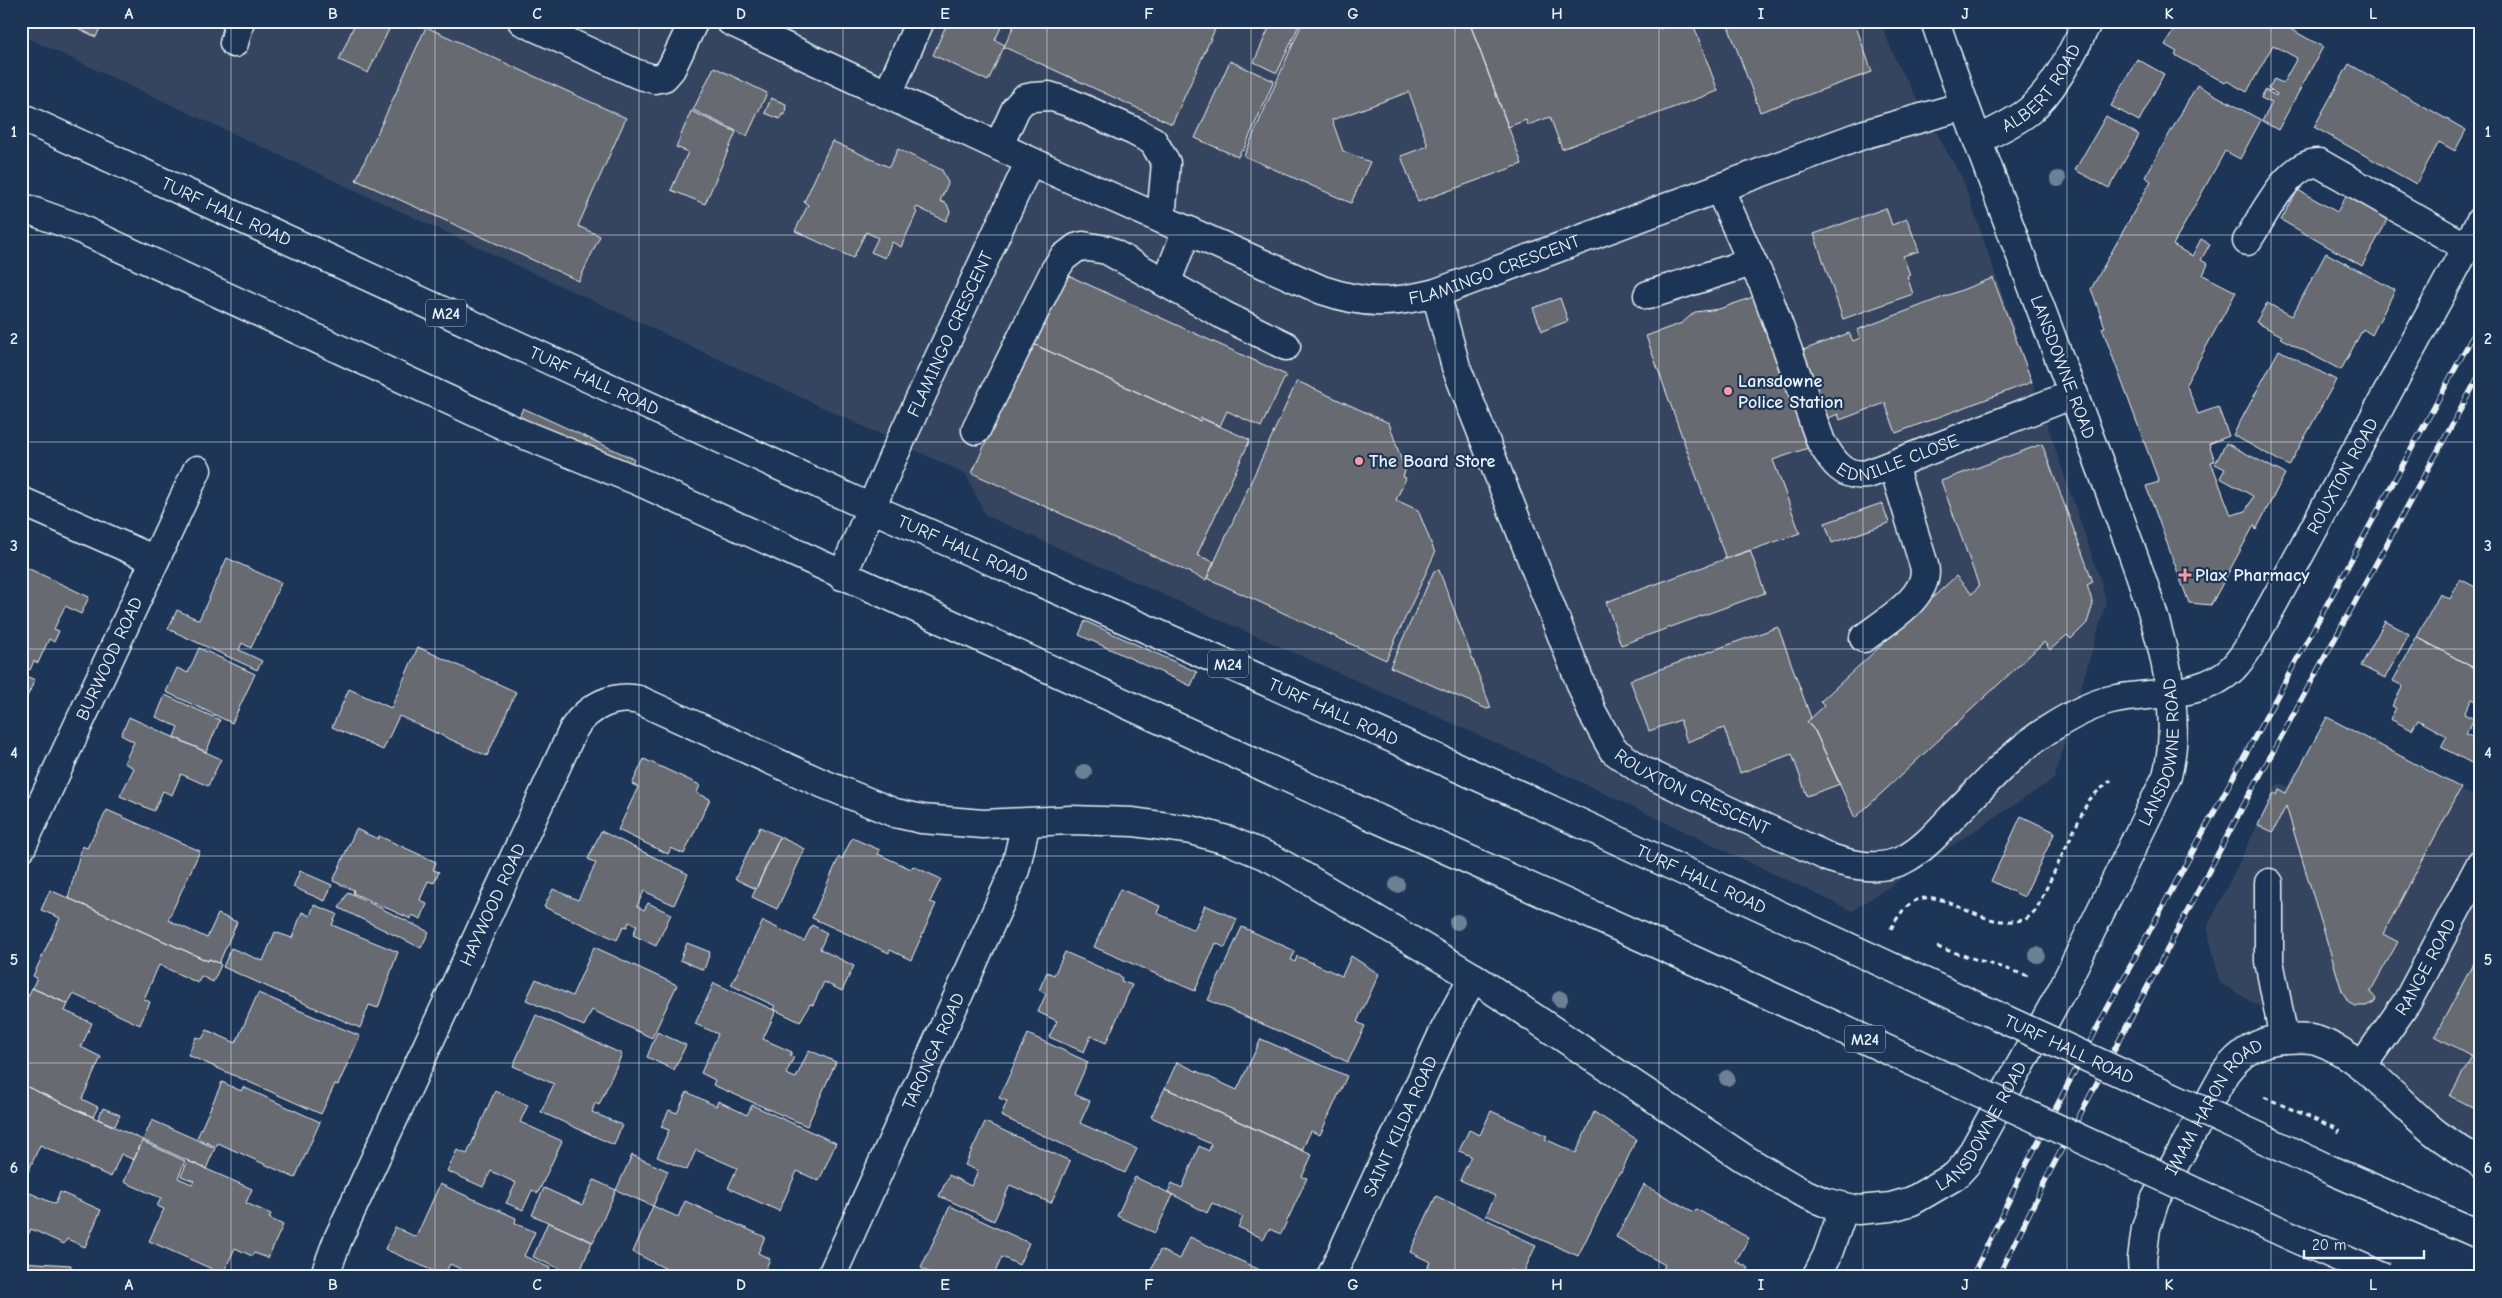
<svg xmlns="http://www.w3.org/2000/svg" width="2502" height="1298" font-family="'Comic Neue',sans-serif">
  <style>
    .built { fill: #34455f }
    .building { fill: #686a71; stroke: #e8f1f8 }
    .lines { fill: none; stroke-linecap: round; stroke-linejoin: round }
    .minor-casing { stroke: #e8f1f8; stroke-width: 31 }
    .major-casing { stroke: #e8f1f8; stroke-width: 31 }
    .path { stroke: #e8f1f8; stroke-width: 3; stroke-dasharray: 5 4; stroke-linecap: butt }
    .minor { stroke: #1d3557; stroke-width: 28 }
    .major { stroke: #1d3557; stroke-width: 28 }
    .rail-casing { stroke: #e8f1f8; stroke-width: 5.5 }
    .rail { stroke: #1d3557; stroke-width: 4; stroke-dasharray: 11; stroke-linecap: butt }
    .major-bridge-casing { stroke: #e8f1f8; stroke-width: 31; stroke-linecap: butt }
    .major-bridge { stroke: #1d3557; stroke-width: 28 }
    .tree { fill: #6c8193 }
    .grid { fill: none; stroke: #e8f1f8; stroke-width: 1; stroke-opacity: 0.55 }
    .poi-dot { fill: #ff9aa2; stroke: #1d3557; stroke-width: 2 }
    .labels { text-anchor: middle; stroke-width: 4.5; stroke-linejoin: round; paint-order: stroke }
    .shield { fill: #1d3557; stroke: #abb9c8; stroke-width: 1 }
    .shield-label { font-size: 16px; font-weight: bold; fill: #e8f1f8 }
    .street-label { font-size: 18px; fill: #e8f1f8; stroke: #1d3557 }
    .poi-label { font-size: 18px; font-weight: bold; fill: #e8f1f8; stroke: #1d3557; text-anchor: start }
    .neatline { fill: none; stroke: #e8f1f8; stroke-width: 2 }
    .grid-label { font-size: 16px; text-anchor: middle; font-weight: bold; fill: #e8f1f8 }
  </style>
  <rect width="100%" height="100%" fill="#1d3557"/>
  <filter id="ink" filterUnits="userSpaceOnUse"><feTurbulence type="fractalNoise" baseFrequency=".02" numOctaves="2"/><feDisplacementMap in="SourceGraphic" scale="10" xChannelSelector="R" yChannelSelector="G"/><feConvolveMatrix kernelMatrix="1 2 1 2 8 2 1 2 1" color-interpolation-filters="sRGB"/></filter>
  <g filter="url(#ink)">
    <path class="built" d="M21 21H1880L1896 61 1963 180 2102 585 2106 603 2054 779 1852 911 1530 758 985 515 966 474 21 35Z
      M2327 722 2481 800V1163L2315 1040 2220 983 2207 928 2278 783 2288 786Z"/>
    <path class="building" d="M63 21H103L96 37Z
      M356 21H393L368 73 339 60Z
      M948 21H1004L995 40 1005 45 988 81 933 55Z
      M1016 21H1210L1217 25 1172 124 1004 47Z
      M1272 21H1301L1277 73 1254 62Z
      M1303 21H1469L1522 164 1418 202 1401 156 1428 146 1409 92 1332 120 1343 151 1370 162 1351 203 1244 156Z
      M1469 21H1668L1658 25 1660 29 1682 21H1692L1718 91 1562 149 1550 117 1528 125 1526 120 1508 127Z
      M1731 21H1854L1872 72 1760 112 1727 23Z
      M2179 21H2276L2323 47 2278 130 2262 121 2272 103 2261 98 2265 90 2276 96 2277 94 2268 89 2274 79 2283 83 2297 58 2273 45 2247 92 2227 81 2225 83 2175 55 2177 52 2165 45Z
      M426 27 626 118 578 226 600 236 579 281 356 180Z
      M2137 59 2164 74 2139 121 2111 106Z
      M1230 61 1274 81 1243 151 1241 150 1238 157 1195 138Z
      M2349 64 2466 130 2455 151 2439 142 2416 184 2314 127Z
      M714 67 767 93 747 136 693 110Z
      M2197 85 2261 120 2240 159 2225 151 2173 245 2192 256 2201 239 2210 244 2201 260 2208 264 2203 275 2236 292 2186 384 2198 414 2218 407 2229 436 2209 444 2215 461 2211 462 2231 515 2246 511 2253 496 2220 478 2225 469 2215 464 2226 443 2285 474 2256 530 2254 525 2211 605 2189 603 2146 486 2159 482 2102 328 2105 327 2091 289 2151 181 2145 177Z
      M771 98 786 104 785 115 782 114 780 119 765 113Z
      M691 111 736 132 705 204 671 190 688 152 676 147Z
      M2106 116 2139 135 2109 188 2075 170Z
      M832 141 889 167 898 149 942 170 948 183 940 201 947 204 950 212 946 221 917 207 915 210 917 212 901 247 892 242 885 258 871 252 878 238 866 232 853 258 795 231 808 205 804 202Z
      M2298 190 2337 212 2349 190 2391 214 2362 266 2281 220Z
      M1886 208 1892 225 1907 219 1919 251 1903 256 1910 275 1907 276 1913 294 1843 319 1814 234Z
      M2326 253 2395 290 2372 335 2363 329 2341 370 2280 338 2282 336 2256 322 2267 303 2292 316Z
      M1063 273 1286 375 1261 427 1227 411 1220 426 1201 418 1200 421 1031 343Z
      M1993 278 2032 382 1896 433 1885 403 1840 420 1838 414 1824 420 1798 352 1849 333 1853 341 1860 338 1857 330Z
      M1756 296 1811 447 1773 460 1800 533 1726 559 1646 336 1682 323 1695 312 1719 309Z
      M1560 298 1568 321 1542 331 1533 308Z
      M1031 343 1200 421 1201 418 1250 440 1197 555 1214 562 1206 580 972 473Z
      M2279 350 2336 380 2289 466 2233 435Z
      M1297 381 1389 423 1405 471 1403 477 1406 478 1396 500 1418 510 1435 553 1386 660 1207 578Z
      M523 408 634 459 628 473 517 422Z
      M2481 434V451L2474 448Z
      M2042 444 2093 582 2087 585 2093 604 2087 623 2071 639 2067 635 2050 650 2044 642 1855 818 1815 731 1807 722 1824 706 1820 702 1956 576 1972 594 1979 586 1941 481Z
      M1882 503 1889 523 1832 543 1825 523Z
      M1750 550 1765 593 1621 645 1606 602Z
      M227 558 281 583 251 648 242 643 239 650 262 661 257 670 168 629 177 610 199 620Z
      M21 565 89 597 81 614 65 606 54 629 59 631 54 642 49 639 38 663 34 661 30 670 21 665Z
      M1439 570 1491 708 1487 709 1390 667 1434 571Z
      M2460 579 2481 590V672L2417 637 2440 594 2450 599Z
      M1085 621 1197 672 1191 686 1079 635Z
      M2385 621 2409 634 2385 678 2361 666Z
      M1778 627 1811 718 1807 722 1815 731 1840 784 1807 796 1792 754 1740 773 1724 728 1687 742 1680 720 1649 731 1630 680Z
      M2417 637 2481 672V704L2472 699 2464 714 2474 719 2466 734 2481 742V755L2475 765 2441 747 2447 736 2418 720 2412 730 2390 719 2396 708 2392 706 2403 686 2393 681Z
      M418 647 516 692 487 756 399 716 383 750 332 727 349 689 391 708Z
      M199 648 255 674 232 723 166 692 177 668 188 673Z
      M21 674 35 680 25 701 21 700Z
      M165 695 220 720 206 752 174 737 178 727 156 717Z
      M129 717 221 759 208 786 181 774 172 795 163 791 154 811 120 796 134 768 124 763 134 742 121 735Z
      M2327 717 2461 788 2383 934 2398 942 2370 992 2376 999 2374 1002 2366 1006H2354L2348 1001 2342 991 2286 806 2273 832 2258 825 2274 793 2277 795 2279 790 2286 793Z
      M644 759 700 785 697 793 710 799 684 854 671 848 668 854 618 830 638 787 632 784Z
      M107 810 200 851 168 920 207 938 218 914 237 922 219 963 209 959 208 961 68 898 82 846 87 848Z
      M2021 816 2055 832 2024 897 1991 881Z
      M760 827 780 837 756 889 735 879Z
      M356 829 378 839 379 836 436 862 433 870 439 872 434 883 428 881 420 900 427 904 421 919 412 915 411 919 353 893 354 890 333 881Z
      M601 831 688 874 674 905 644 891 637 906 644 910 648 903 671 914 656 946 633 935 637 925 629 922 627 927 624 926 617 940 544 907 553 889 578 900 596 863 588 859Z
      M780 837 805 849 777 909 752 897Z
      M852 838 880 850 878 854 911 869 913 866 941 879 930 902 936 904 911 960 890 950 889 953 812 918 839 857 842 859Z
      M300 871 332 885 325 901 293 887Z
      M1120 889 1160 906 1157 913 1194 930 1205 905 1237 919 1225 948 1216 943 1195 991 1094 947Z
      M50 890 208 961 209 959 219 963 221 965 213 982 201 976 198 983 159 965 144 999 150 1002 140 1025 73 994 68 1004 32 988 37 978 33 976 60 918 41 910Z
      M348 892 429 932 421 948 339 908Z
      M314 905 337 914 332 925 398 952 378 1008 369 1005 360 1028 223 967 231 948 263 961 275 932 292 938 302 912 310 916Z
      M763 921 804 941 812 925 827 933 820 949 854 966 842 991 824 982 813 1005 810 1004 800 1022 773 1009 775 1006 731 985Z
      M1242 927 1295 951 1291 960 1295 962 1297 956 1342 976 1351 956 1379 974 1357 1022 1365 1026 1348 1062 1208 1000Z
      M687 943 710 952 704 970 680 960Z
      M594 947 677 985 652 1038 592 1010 584 1026 526 1000 536 979 572 996Z
      M2481 949V1112L2450 1096 2472 1056 2435 1036Z
      M1065 952 1122 977 1121 981 1132 985 1106 1043 1091 1036 1084 1052 1049 1037 1057 1021 1038 1012 1046 994 1039 990 1047 972 1054 975Z
      M714 983 776 1011 763 1039 792 1052 790 1056 794 1057 786 1074 796 1078 809 1050 836 1062 807 1126 713 1085 715 1080 701 1073 718 1034 695 1024Z
      M32 988 68 1004 65 1011 92 1023 81 1047 101 1057 82 1099 98 1107 93 1117 21 1084V1012Z
      M258 993 360 1036 338 1085 335 1084 321 1114 188 1055 196 1037 202 1039 207 1030 236 1043Z
      M536 1015 622 1054 599 1105 595 1103 592 1112 622 1125 614 1145 541 1112 554 1084 513 1066Z
      M657 1032 686 1045 674 1070 647 1057Z
      M1028 1034 1088 1062 1074 1094 1090 1101 1080 1123 1137 1149 1125 1173 1001 1116 1007 1101 999 1098Z
      M1261 1039 1347 1076 1320 1135 1311 1131 1302 1150 1165 1088 1177 1062 1237 1090Z
      M222 1082 241 1091 243 1087 320 1122 295 1178 218 1143 216 1147 197 1138Z
      M21 1084 143 1140 134 1160 121 1154 111 1177 40 1145 21 1188Z
      M1165 1088 1312 1155 1302 1177 1307 1178 1281 1234 1269 1229 1264 1239 1238 1227 1243 1217 1212 1203 1207 1213 1168 1192 1172 1183 1182 1188 1199 1146 1209 1151 1211 1144 1151 1117Z
      M495 1091 528 1105 520 1122 562 1141 538 1193 532 1190 523 1210 506 1203 516 1183 491 1171 483 1187 447 1171 457 1150 467 1154Z
      M687 1092 716 1106 718 1101 747 1115 752 1105 836 1143 819 1181 797 1171 779 1211 728 1188 737 1168 696 1150 687 1170 657 1157 669 1130 661 1127 669 1110 677 1113Z
      M103 1108 120 1115 115 1126 98 1119Z
      M1491 1111 1547 1136 1545 1139 1576 1153 1594 1112 1636 1139 1621 1173H1619L1578 1256 1486 1215 1495 1196 1460 1180 1471 1156 1459 1151 1469 1130 1480 1135Z
      M152 1120 215 1148 206 1169 143 1140Z
      M985 1122 1070 1161 1051 1203 1010 1185 994 1221 939 1196 949 1175 971 1186 978 1171 965 1165Z
      M142 1141 185 1161 178 1178 192 1184 194 1181 181 1176 188 1161 252 1189 246 1203 271 1214 269 1218 283 1225 268 1258 254 1253 252 1256 235 1248 223 1274 149 1241 164 1209 157 1206 161 1198 124 1182Z
      M632 1155 668 1171 653 1206 616 1190Z
      M1135 1177 1173 1195 1155 1233 1117 1216Z
      M594 1180 616 1190 593 1242 532 1215 544 1188 582 1205Z
      M440 1184 516 1218 515 1223 535 1232 524 1256 550 1268 546 1277H459L457 1276 461 1269 450 1264 444 1276 385 1249 395 1227 416 1237Z
      M1644 1185 1694 1212 1696 1209 1749 1238 1736 1261 1749 1268 1744 1277H1659L1665 1265 1616 1237Z
      M21 1189 55 1204 60 1192 101 1210 85 1247 67 1239 64 1244 31 1229 27 1237 21 1234Z
      M1436 1196 1509 1230 1508 1232 1536 1245 1522 1276 1510 1270 1506 1277H1423L1430 1262 1410 1252Z
      M685 1201 765 1237 758 1253 770 1259 762 1277H682L633 1252 653 1206 678 1217Z
      M950 1206 1029 1243 1019 1265 1002 1257 993 1277H939L921 1268Z
      M548 1222 592 1242 578 1277 533 1257Z
      M1190 1237 1260 1270 1257 1277H1148L1160 1250 1180 1259Z
      M21 1262 71 1265 70 1277H21Z"/>
    <g class="lines">
      <defs>
        <g id="minor">
          <path d="M522 21 637 74 654 79 664 77 671 69 694 21"/>
          <path id="s1" d="M730 21 1030 161 1322 290C1367 305 1390 304 1436 293L1865 134 1964 106"/>
          <path d="M234 43 240 21"/>
          <path d="M888 94 920 21"/>
          <path id="s2" d="M1978 140C1995 131 2014 123 2029 111 2056 88 2072 52 2088 21"/>
          <path d="M999 145 1016 108 1024 99 1033 97 1049 96 1068 102 1134 131 1153 141 1166 163 1161 218"/>
          <path d="M1719 188 1752 262"/>
          <path d="M2247 241C2263 217 2288 162 2319 163L2466 247"/>
          <path d="M1166 283 1187 230"/>
          <path id="s3" d="M1436 293 1456 367 1592 712 1613 750 1641 770 1830 858C1854 866 1879 871 1903 860 1923 850 1939 831 1954 815 1984 785 2013 752 2049 729 2068 717 2089 705 2111 700 2150 691 2202 699 2233 668 2250 650 2261 625 2273 604L2481 220"/>
          <path id="s4" d="M1648 295 1752 262 1764 285 1821 442C1833 462 1843 478 1868 474L2074 394"/>
          <path d="M976 430 1055 270 1063 258 1076 248 1083 246 1107 250 1225 316 1286 346"/>
          <path d="M21 501 155 560"/>
          <path id="s5" d="M842 576 893 457 1030 161"/>
          <path d="M1864 638C1884 622 1932 596 1924 565L1893 465"/>
          <path id="s6" d="M21 848 197 470"/>
          <path d="M2269 883V961L2284 1039"/>
          <path id="s7" d="M2362 1066 2407 1002 2481 863"/>
          <path id="s8" d="M324 1277 338 1239 574 728C588 707 613 694 639 700L819 782 895 813 922 819 983 824 1071 820 1133 822 1191 830 1230 841 1271 858 1306 878 1473 977 1745 1159 1799 1191 1824 1202 1858 1210 1891 1207 1912 1201 1955 1176 1966 1164 2063 988 2167 776C2188 695 2147 593 2119 516 2100 465 2081 414 2061 363 2019 249 1974 136 1935 21"/>
          <path id="s9" d="M831 1277 1015 870 1026 823"/>
          <path id="s10" d="M1331 1277 1443 1033 1473 977"/>
          <path d="M1816 1277 1827 1256 1844 1208"/>
          <path id="s11" d="M2143 1277 2142 1259 2146 1228 2155 1200 2225 1073C2239 1054 2257 1041 2282 1039 2292 1039 2306 1037 2316 1040 2362 1055 2397 1101 2433 1131 2448 1143 2465 1153 2481 1163"/>
        </g>
        <g id="major">
          <path id="s12" d="M21 117 871 508 1256 677 1528 799"/>
          <path d="M21 207 76 227 520 433 638 481 1345 804"/>
        </g>
      </defs>
      <use href="#minor" class="minor-casing"/>
      <use href="#major" class="major-casing"/>
      <path class="path" d="M1891 929C1921 870 1952 911 1994 920 2004 922 2015 921 2025 920L2036 910 2089 799 2111 780
        M1937 947 2029 976
        M2264 1097 2339 1130 2337 1135"/>
      <use href="#minor" class="minor"/>
      <use href="#major" class="major"/>
      <defs>
        <path id="rail" d="M1972 1277 2022 1173 2107 1009 2481 321
          M1998 1277 2046 1179 2241 810 2481 372"/>
      </defs>
      <use href="#rail" class="rail-casing"/>
      <use href="#rail" class="rail"/>
      <defs>
        <g id="major-bridge">
          <path id="s13" d="M1528 799 2333 1171 2481 1235"/>
          <path d="M1345 804 1697 962 2293 1237 2384 1277"/>
        </g>
      </defs>
      <use href="#major-bridge" class="major-bridge-casing"/>
      <use href="#major-bridge" class="major-bridge"/>
    </g>
    <g class="tree">
      <circle cx="2058" cy="179" r="8"/>
      <circle cx="1084" cy="772" r="8"/>
      <circle cx="1397" cy="885" r="8"/>
      <circle cx="1457" cy="922" r="8"/>
      <circle cx="2037" cy="955" r="8"/>
      <circle cx="1560" cy="999" r="8"/>
      <circle cx="1727" cy="1078" r="8"/>
    </g>
  </g>
  <path class="grid" d="M231 21V1277M435 21V1277M639 21V1277M843 21V1277M1047 21V1277M1251 21V1277M1455 21V1277M1659 21V1277M1863 21V1277M2067 21V1277M2271 21V1277M21 235H2481M21 442H2481M21 649H2481M21 856H2481M21 1063H2481"/>
  <g class="poi-dot">
    <circle cx="1728" cy="391" r="5"/>
    <circle cx="1359" cy="461" r="5"/>
    <path d="M2182.5 567.5h5v5h5v5h-5v5h-5v-5h-5v-5h5z"/>
  </g>
  <g class="labels">
    <g class="shield">
      <rect x="426" y="299.5" width="40" height="27" rx="4"/>
      <rect x="1208" y="650.5" width="40" height="27" rx="4"/>
      <rect x="1845" y="1025.5" width="40" height="27" rx="4"/>
    </g>
    <g class="shield-label">
      <text x="446" y="319">M24</text>
      <text x="1228" y="670">M24</text>
      <text x="1865" y="1045">M24</text>
    </g>
    <g class="street-label">
      <text dy="6" stroke="none"><textPath href="#s2" startOffset="84">ALBERT ROAD</textPath></text>
      <text dy="6" stroke="none"><textPath href="#s12" startOffset="226">TURF HALL ROAD</textPath></text>
      <text dy="6" stroke="none"><textPath href="#s1" startOffset="829">FLAMINGO CRESCENT</textPath></text>
      <text dy="6" stroke="none"><textPath href="#s5" startOffset="265">FLAMINGO CRESCENT</textPath></text>
      <text transform="translate(2063 367) rotate(69)" y="6">LANSDOWNE ROAD</text>
      <text dy="6" stroke="none"><textPath href="#s12" startOffset="631">TURF HALL ROAD</textPath></text>
      <text dy="6" stroke="none"><textPath href="#s4" startOffset="396">EDNILLE CLOSE</textPath></text>
      <text dy="6" stroke="none"><textPath href="#s3" startOffset="1424">ROUXTON ROAD</textPath></text>
      <text dy="6" stroke="none"><textPath href="#s12" startOffset="1036">TURF HALL ROAD</textPath></text>
      <text dy="6" stroke="none"><textPath href="#s6" startOffset="209">BURWOOD ROAD</textPath></text>
      <text dy="6" stroke="none"><textPath href="#s12" startOffset="1441">TURF HALL ROAD</textPath></text>
      <text dy="6" stroke="none"><textPath href="#s8" startOffset="2608">LANSDOWNE ROAD</textPath></text>
      <text dy="6" stroke="none"><textPath href="#s3" startOffset="581">ROUXTON CRESCENT</textPath></text>
      <text dy="6" stroke="none"><textPath href="#s13" startOffset="191">TURF HALL ROAD</textPath></text>
      <text dy="6" stroke="none"><textPath href="#s8" startOffset="409">HAYWOOD ROAD</textPath></text>
      <text dy="6" stroke="none"><textPath href="#s7" startOffset="118">RANGE ROAD</textPath></text>
      <text dy="6" stroke="none"><textPath href="#s13" startOffset="596">TURF HALL ROAD</textPath></text>
      <text dy="6" stroke="none"><textPath href="#s9" startOffset="248">TARONGA ROAD</textPath></text>
      <text dy="6" stroke="none"><textPath href="#s11" startOffset="190">IMAM HARON ROAD</textPath></text>
      <text dy="6" stroke="none"><textPath href="#s8" startOffset="2188">LANSDOWNE ROAD</textPath></text>
      <text dy="6" stroke="none"><textPath href="#s10" startOffset="166">SAINT KILDA ROAD</textPath></text>
    </g>
    <g class="poi-label">
      <text x="1738" y="387">Lansdowne<tspan x="1738" dy="21">Police Station</tspan></text>
      <text x="1369" y="467">The Board Store</text>
      <text x="2195" y="581">Plax Pharmacy</text>
    </g>
  </g>
  <rect width="2502" height="1298" fill="none" stroke="#1d3557" stroke-width="55"/>
  <path d="M2304 1250v8h120v-8" fill="none" stroke="#e8f1f8" stroke-width="2.5"/>
  <text x="2312" y="1250" font-size="15" fill="#e8f1f8" stroke="#1d3557" stroke-width="4" paint-order="stroke">20 m</text>
  <rect x="28" y="28" width="2446" height="1242" class="neatline"/>
  <g class="grid-label">
    <text x="129" y="19">A</text>
    <text x="333" y="19">B</text>
    <text x="537" y="19">C</text>
    <text x="741" y="19">D</text>
    <text x="945" y="19">E</text>
    <text x="1149" y="19">F</text>
    <text x="1353" y="19">G</text>
    <text x="1557" y="19">H</text>
    <text x="1761" y="19">I</text>
    <text x="1965" y="19">J</text>
    <text x="2169" y="19">K</text>
    <text x="2373" y="19">L</text>
    <text x="14" y="137">1</text>
    <text x="2488" y="137">1</text>
    <text x="14" y="344">2</text>
    <text x="2488" y="344">2</text>
    <text x="14" y="551">3</text>
    <text x="2488" y="551">3</text>
    <text x="14" y="758">4</text>
    <text x="2488" y="758">4</text>
    <text x="14" y="965">5</text>
    <text x="2488" y="965">5</text>
    <text x="14" y="1173">6</text>
    <text x="2488" y="1173">6</text>
    <text x="129" y="1290">A</text>
    <text x="333" y="1290">B</text>
    <text x="537" y="1290">C</text>
    <text x="741" y="1290">D</text>
    <text x="945" y="1290">E</text>
    <text x="1149" y="1290">F</text>
    <text x="1353" y="1290">G</text>
    <text x="1557" y="1290">H</text>
    <text x="1761" y="1290">I</text>
    <text x="1965" y="1290">J</text>
    <text x="2169" y="1290">K</text>
    <text x="2373" y="1290">L</text>
  </g>
</svg>
